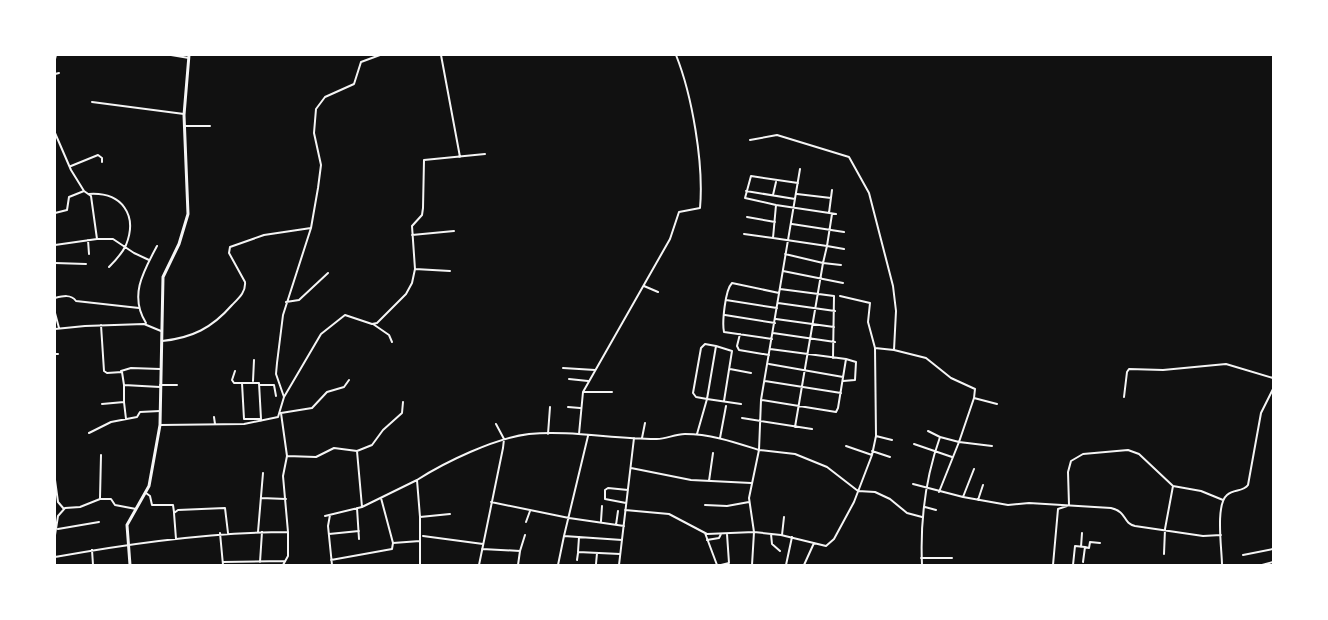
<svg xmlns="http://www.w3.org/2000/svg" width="1328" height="620" font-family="Raleway,sans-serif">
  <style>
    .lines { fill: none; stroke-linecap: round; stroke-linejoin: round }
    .minor { stroke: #f5f5f5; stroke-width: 2 }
    .primary { stroke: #f5f5f5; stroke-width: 3 }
  </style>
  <rect width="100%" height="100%" fill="#111"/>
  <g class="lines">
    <path class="minor" d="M171 55 189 58
      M382 55H389
      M441 55 460 157
      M55 59 56 55
      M55 74 59 73
      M92 102 184 114
      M185 126H210
      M55 133 71 170 84 191 91 196 97 239
      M750 140 777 135 849 157 869 193 893 286 896 311 894 350
      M71 166 98 155 102 158V162
      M798 183 751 176 745 198 776 205 836 214
      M746 191 795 199
      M89 194C122 192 138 215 126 245 122 254 115 261 109 267
      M797 194 831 198
      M773 195 776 182
      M55 213 67 210 69 197 84 191
      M829 213 832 190
      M832 214 827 246 844 249
      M747 217 775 222
      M792 224 844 232
      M744 234 773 238 776 205
      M412 235 454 231
      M773 238 827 246 823 263 841 265
      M88 240 89 254
      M55 245 97 239H113L134 253 149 260
      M785 254 823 263 795 427
      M55 263 86 264
      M415 269 450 271
      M783 271 843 283
      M644 286 658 292
      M780 289 834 296 833 358
      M840 296 870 303 868 322 875 348
      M55 298C63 296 71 294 76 301L139 308
      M726 300 777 308
      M286 302 299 300 328 273
      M778 303 835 311
      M55 313 59 328
      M725 315 775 323
      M776 319 834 327
      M146 323C129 296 143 272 157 246
      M373 324 389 335 392 342
      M101 325 104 371 107 373 122 372 124 385
      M55 329 85 326 144 324 161 331
      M773 333 835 342
      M740 334 737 346 739 350 769 355
      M772 339 724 332C722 323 725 290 732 283L779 293
      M162 341C192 338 212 328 232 305 239 298 246 292 245 282L229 253 230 247 264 235 311 228
      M55 354H58
      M769 364 843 377
      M563 368 595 370
      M730 369 751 373
      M121 371 131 368 160 369
      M235 371 232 380 234 383H242L244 419H261V421
      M569 379 588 381
      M253 381 254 360
      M765 381 841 393
      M843 381 855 380 856 362 846 359
      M242 383H259L261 419
      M160 385H177
      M259 385H274L276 396
      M583 392 670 239 679 212 700 208C704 164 692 95 676 55
      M284 397 276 374 277 363 283 315 311 228 318 188 321 165 314 133 316 109 325 97 354 84 361 62 380 55
      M1124 397 1127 372 1129 369 1163 370 1226 364 1273 378
      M974 398 997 404
      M762 400 836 412 838 408 846 359 770 349
      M724 401 732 351 716 346 707 399 741 404
      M124 402 126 419
      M102 404 124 402V385L160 387
      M568 407 580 408
      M214 417 215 424
      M742 418 812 429
      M160 425 244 424 278 417 284 397 321 334 345 315 372 324 377 323 406 294 412 283 415 269 412 226 422 215 423 208 424 160 485 154
      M928 431 940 437
      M89 433 111 422 137 417 140 412 160 411
      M548 434 550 407
      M579 434 583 392H612
      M697 434 707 399 696 397 693 393 701 348 705 344 716 346
      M588 436 564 536 622 540
      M876 436 892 440
      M642 438 645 423
      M720 438 726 406
      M914 444 952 457
      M846 446 872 455
      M357 451 362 507
      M872 451 890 457
      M287 456 316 457 334 448 357 451 372 445 383 430 402 413 403 402
      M631 468 691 480 751 483
      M55 480 58 502 64 509
      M709 481 713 453
      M913 484 963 497 1008 505 1029 503 1111 508C1128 512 1122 523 1135 526L1203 536 1221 535
      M939 492 959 442 992 446
      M146 493 150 496 152 505H173L174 512
      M963 497 974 469
      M100 498 101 455
      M261 498 286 499
      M978 500 983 485
      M491 502 569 518 624 526
      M626 503 605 499V490L608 488 628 490
      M705 505 727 506 749 502
      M1069 505 1068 472 1071 461 1083 454 1128 450 1139 454 1173 486 1201 491 1223 500
      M925 507 936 510
      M357 508 359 539
      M625 510 669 514 707 534 754 532 749 498 759 450 795 454 827 467 858 491 875 492 890 499 907 513 922 517
      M330 515 328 526 332 565
      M325 516 362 507 417 480
      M420 517 450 514
      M601 521 602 506
      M526 522 530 511
      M616 525 618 511
      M58 529 99 522
      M258 532 263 473
      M220 533 223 565
      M705 533 717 565
      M329 534 359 531
      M771 534 772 544 780 551
      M55 535 58 516 65 508 80 507 100 499H111L115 505 136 509
      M782 535 784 517
      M423 536 483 544
      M579 537 578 552 620 554
      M176 539 174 513 178 510 225 508 228 533
      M707 540 719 538 721 534
      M393 543 420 541
      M1081 547 1082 533
      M1085 547 1089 548 1090 542 1100 543
      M482 549 520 551 525 535
      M92 550 93 565
      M1164 554 1165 529 1173 486
      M1243 555 1273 549
      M55 557C132 543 210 532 288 532
      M921 558H952
      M331 560 392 549 393 543 381 498
      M577 560 578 553
      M223 562 285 561
      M260 562 262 532
      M596 564 597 553
      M283 565 288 556V532L283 476 287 456 281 413 312 408 327 392 344 387 349 380
      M420 565V517L417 480C445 462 495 438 529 434 570 430 613 439 655 439 665 440 674 434 685 434 711 434 734 442 759 450L761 400 800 169
      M479 565 503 448 504 439 496 424
      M518 565 520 551
      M558 565 564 536
      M619 565 634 438
      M721 565 729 563 727 534
      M752 565 754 532 781 535 826 546 834 539 854 502 872 455 876 436 875 348 894 350 926 358 951 378 975 389 974 398 959 442 940 437C925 479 920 520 922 565
      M786 565 792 537
      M804 565 814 543
      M1053 565 1058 509 1067 506
      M1073 565 1075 546 1085 547 1083 562
      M1222 565C1222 550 1215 505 1227 495 1234 489 1243 492 1248 485L1261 413 1273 389
      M1262 565 1273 562"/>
    <path class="primary" d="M130 565 127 525 149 486 160 425 163 277 179 244 188 214 184 115 189 55"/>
  </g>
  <rect width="1328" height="620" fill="none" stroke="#ffffff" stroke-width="112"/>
</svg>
